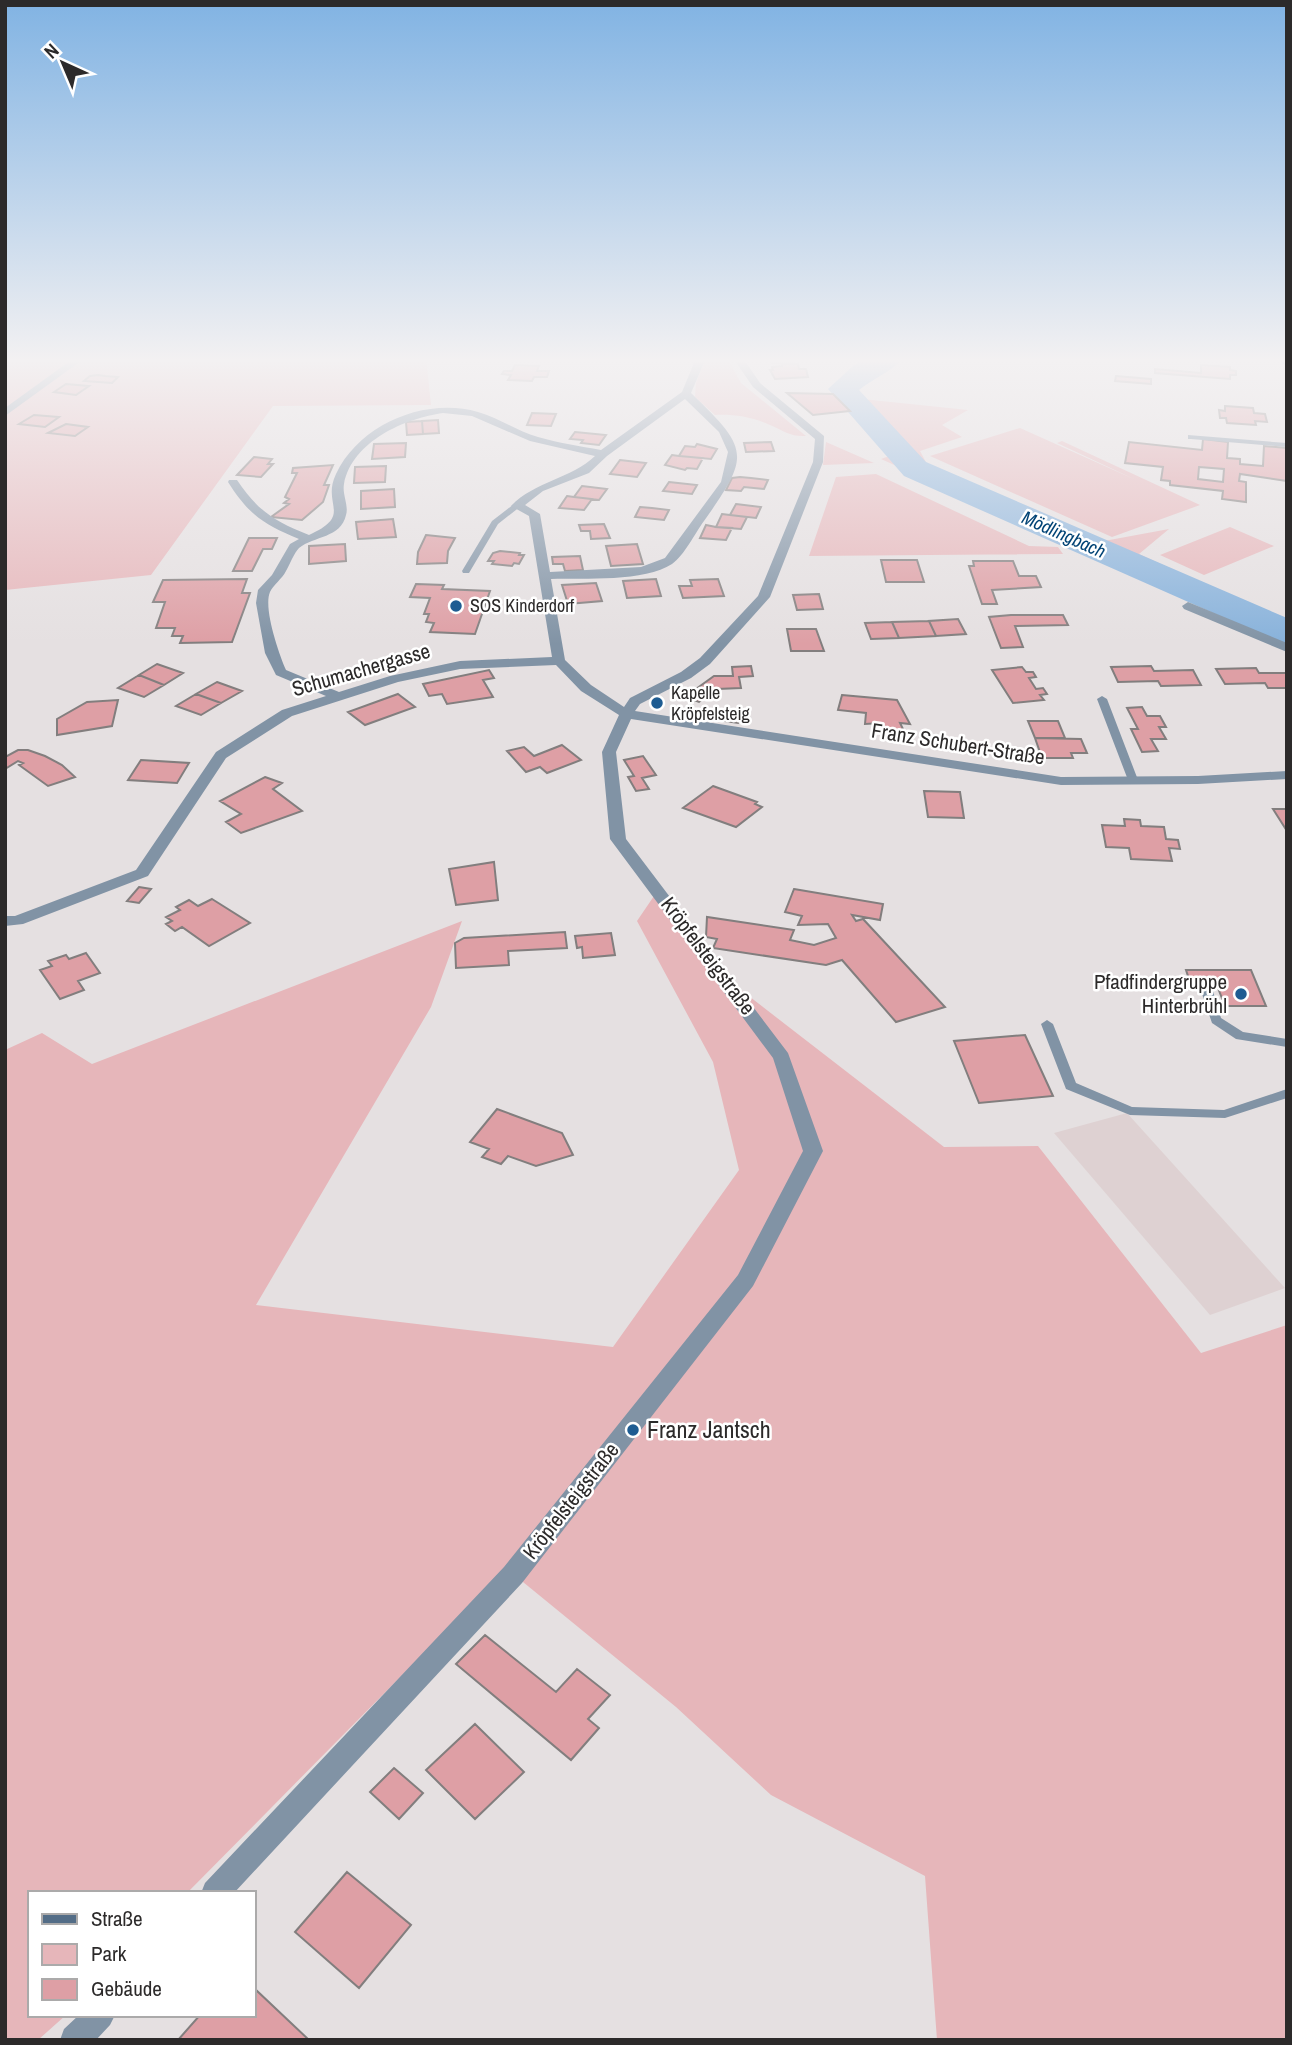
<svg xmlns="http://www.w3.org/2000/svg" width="1292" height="2045" font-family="'Archivo Narrow',sans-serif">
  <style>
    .built { fill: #ded1d2 }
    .green { fill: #e6b6ba }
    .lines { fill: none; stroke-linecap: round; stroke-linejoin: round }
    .river { fill: #88b2db; fill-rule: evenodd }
    .building { fill: #de9fa5; stroke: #827e7e; stroke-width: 2; fill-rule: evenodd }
    .lane { fill: #8193a5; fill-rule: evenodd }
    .street { fill: #8193a5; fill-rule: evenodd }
    .secondary { fill: #536d87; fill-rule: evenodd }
    .poi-dot { fill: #1e5c92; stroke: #fff; stroke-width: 2.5 }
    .labels { text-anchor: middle; stroke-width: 5; stroke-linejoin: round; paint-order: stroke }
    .far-poi-label { font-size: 18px; fill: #2c2a2a; stroke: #fff; text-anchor: start }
    .far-water-label { font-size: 19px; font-style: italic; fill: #004375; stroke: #fff }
    .street-label { font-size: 21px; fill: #2c2a2a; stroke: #fff }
    .poi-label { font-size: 21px; fill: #2c2a2a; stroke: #fff; text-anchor: end }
    .near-poi-label { font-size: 24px; fill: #2c2a2a; stroke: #fff; text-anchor: start }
  </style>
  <rect width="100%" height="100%" fill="#e5e0e1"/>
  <path class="built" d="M1127 1113 1285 1288 1210 1315 1054 1133Z"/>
  <path class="green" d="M5 358H426L431 405 273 406 151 575 5 590Z
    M706 358H727L741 383 806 436C791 437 784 431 770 425 753 417 733 414 715 415L695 397 696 383Z
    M862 399 968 410 942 425 962 437 920 451 928 466 1104 541 1169 529 1139 554 1287 622V641L881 459 906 450Z
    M1020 428 1136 480 1057 443 1062 441 1200 505 1112 537 930 456Z
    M826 442 874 463 823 465Z
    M876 474 1029 546 1058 547 1063 554 809 556 836 477Z
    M1230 527 1274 546 1204 575 1160 555Z
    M654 896 697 956 944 1147 1038 1146 1201 1353 1287 1325V2040H937L925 1876 771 1795 676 1707 507 1569 187 1893H30V2015H66L38 2040H5V1050L42 1033 92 1064 462 921 431 1007 256 1305 613 1347 739 1170 713 1062 637 921Z"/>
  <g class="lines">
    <path class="river" d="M868 358H903C893 371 872 379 859 390L926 462 1287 618V643L1274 640 904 476 828 389 853 366Z"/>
  </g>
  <path class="building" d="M770 358H789L792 364 772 363Z
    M782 364H798L799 369H806L808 377 775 379 770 370H773L772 367 782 366Z
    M515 365 539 366 537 371H549L547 377H534L532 381 508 380 511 375 502 374 504 371H512Z
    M1201 365 1230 367V370L1236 371V375H1230V379L1155 373V369L1201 373Z
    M98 375 105 376 118 377 112 383 84 381 90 376Z
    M1116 376 1151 379V384L1115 381Z
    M66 384 89 386 76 395 54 392Z
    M787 393 833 394 850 411 813 415Z
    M1225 406 1253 408 1254 413 1265 414 1267 422 1255 421 1256 425 1227 423 1226 418H1220L1219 410 1225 411Z
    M532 413 556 414 551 426 527 425Z
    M34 415 59 417 45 427 19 424Z
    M438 420 439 433 423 434 422 421Z
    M422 421 423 434 407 435 406 422Z
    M66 424 88 427 75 436 48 433Z
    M575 432 606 435 599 445 581 443 583 440 570 439Z
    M1203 439 1228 442 1227 458 1240 459V464L1263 466 1264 446 1287 448V481L1240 474 1239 481 1246 482V502L1222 499 1223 491 1170 485V481L1161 480 1163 467 1125 463 1129 442 1202 450ZM1199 467 1224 469 1223 482 1198 479Z
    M771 442 774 451 746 452 744 443Z
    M406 443 405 457 372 459 374 444Z
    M697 444 717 449 711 459 679 456 685 446 695 447Z
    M672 455 679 456 703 458 697 469 687 468 685 470 665 465Z
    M254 457 272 459 268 464H273L261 477 237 475Z
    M620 460 646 463 637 477 610 474Z
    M333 465 324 485H329L323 502 302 520 271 517 289 504 284 503 289 499 285 497 297 473H292L293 468Z
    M386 466 385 482 354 483 355 467Z
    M740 477 751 478 768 480 764 489 744 487 741 491 726 490 732 478Z
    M669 482 697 485 692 494 663 491Z
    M582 486 607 489 599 500 574 497Z
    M394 489 395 507 361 509V491Z
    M567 496 574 497 592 499 584 510 559 508Z
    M736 504 761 507 756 518 730 515Z
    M640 507 652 508 669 510 664 520 635 517Z
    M722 514 730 515 747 517 741 529 716 527Z
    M393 519 396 537 358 539 356 522Z
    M604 524 610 538 591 539 590 531H581L579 525Z
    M706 525 716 527 732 528 726 540 700 538Z
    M426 535 455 538 448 551 447 563 417 564 418 552Z
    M249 538H277L272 549H263L252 571H233Z
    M345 544 346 561 309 564V546Z
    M637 544 643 564 611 566 606 546Z
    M500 551 520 553 519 555H524L519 564 514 563 512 566 492 564 494 561H488L493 553Z
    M580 556 583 570 565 571 563 564H553L552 557Z
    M881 560H917L924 582H886Z
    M973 561H1013L1019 576H1036L1041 587 992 590 997 604H982L969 566H974Z
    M247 579 242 593H250L232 642 180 643 183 636H172L175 628H156L165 602H153L163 580Z
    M656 579 661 596 627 598 623 581Z
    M718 579 724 596 683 598 679 586H692L690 580Z
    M596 583 602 601 568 604 562 585Z
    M416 584 444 585 442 589 490 591 475 634 430 632 434 623 426 622 429 614H424L430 598 410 597Z
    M819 594 823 609 797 610 793 595Z
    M1011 615H1063L1068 625 1015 626 1023 647 1001 648 989 617Z
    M958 619 966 634 936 636 929 621Z
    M929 621 936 636 899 638 892 622Z
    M892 622 899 638 871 639 865 623Z
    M787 629H816L824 651H791Z
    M157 664 183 673 164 685 139 675Z
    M751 666 753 676 739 677 741 688 717 689 699 702 685 697 714 676H733L732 667Z
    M1151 666 1154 671 1193 670 1201 685 1161 686 1158 681 1118 682 1111 667Z
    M1022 667 1026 672H1033L1036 677 1029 678 1036 689 1043 688 1047 694 1040 695 1044 700 1013 703 992 670Z
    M1256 668 1259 673H1287V688H1268L1265 683 1225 684 1216 669Z
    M489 670 494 678 483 680 493 697 447 704 442 694 429 696 423 684Z
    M139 675 164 685 144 697 118 688Z
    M217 682 242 691 221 703 196 694Z
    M196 694 221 703 201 715 176 706Z
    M398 694 415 707 365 725 348 712Z
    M842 695 897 700 910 724 900 723 906 735 888 736 882 723 865 724 866 713 838 710Z
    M118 700 112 726 57 735V719L87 702Z
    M1142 707 1147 716H1160L1166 727H1159L1166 739H1151L1158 751 1142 752 1131 729H1138L1127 708Z
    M699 712 740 717 738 723 697 717Z
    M1028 721H1058L1065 738H1035Z
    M1035 738 1081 739 1087 753H1071L1073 758H1042Z
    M562 745 581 760 547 773 540 767 526 772 507 751 524 747 534 756Z
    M18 750H28L45 756 62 765 75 777 48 786 19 765 23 763 18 761 5 769V757Z
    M643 756 656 775 642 778 649 789 636 791 628 777 634 776 624 760Z
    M141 760 189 763 177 783 128 780Z
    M265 777 282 783 273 789 302 811 241 833 226 822 241 814 220 801Z
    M713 786 757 802 755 804 762 807 736 827 683 808Z
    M924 791 960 792 964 818 928 817Z
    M1273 809H1287V831Z
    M1124 819 1140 820 1141 826 1164 827 1166 839 1178 840 1180 849 1169 848 1172 861 1131 859 1129 848 1106 847 1102 825 1125 826Z
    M494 862 498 900 456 905 449 869Z
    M139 887 151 889 139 903 127 901Z
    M794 889 883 904 880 920 852 915 856 921 863 919 945 1007 896 1022 842 960 826 965 713 948 717 939 706 937 707 917 794 930 790 940 814 945 836 938 828 924 798 925 802 916 785 912Z
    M212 899 250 923 209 946 182 927 175 931 166 924 172 921 166 917 180 910 176 907 189 900 198 906Z
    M565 932 567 948 508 951 509 965 456 968 455 943 464 938Z
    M611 933 615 955 583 958 582 947 577 948 575 936Z
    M86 953 100 973 78 981 84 990 60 999 40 970 52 966 48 961 66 955 69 959Z
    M1186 970H1251L1266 1006H1225L1216 983 1190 982Z
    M1025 1035 1053 1096 979 1103 954 1041Z
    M497 1109 562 1133 573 1155 536 1166 508 1156 501 1164 482 1157 489 1149 470 1142Z
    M485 1635 556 1692 577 1669 610 1695 588 1719 599 1728 571 1760 456 1664Z
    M475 1724 524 1772 475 1819 426 1770Z
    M394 1768 423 1793 399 1819 370 1792Z
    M347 1872 411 1925 359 1988 295 1932Z
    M254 1988 309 2040H178L200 2015H254Z"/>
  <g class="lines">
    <path class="lane" d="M1188 435 1287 443V447L1191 439H1188Z
      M514 504 521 506 498 524 469 573H463L462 571 492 521Z
      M1102 696 1107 699 1138 780 1137 782H1129L1128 780 1097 699Z
      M1207 987 1213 991 1221 1018 1243 1032 1287 1039V1047L1236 1039 1212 1023 1201 991Z
      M1047 1020 1053 1024 1076 1083 1132 1107 1224 1110 1287 1089V1098L1225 1118 1130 1115 1066 1089 1041 1024Z"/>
    <path class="street" d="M74 358H85L5 416V408Z
      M696 358H706L691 393C749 449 751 455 704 521 695 533 684 556 672 564 645 582 584 578 551 579L565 660 591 685 624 707 630 698 681 672 700 658 758 596 813 462 815 439 753 387 733 358H743L760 383 824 436 823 462 770 597 710 664 691 678 640 704 635 711 1061 777 1198 776 1287 771V779L1198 784 1061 785 631 719 616 752 626 839 788 1053 823 1151 753 1286 522 1583 234 1893H201L205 1883 504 1567 738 1275 803 1151 773 1058 610 839 602 752 619 715 581 691 556 665 460 669 398 682 292 716 226 758 148 876 23 924 5 926V916H15L136 870 216 752 282 710 326 696 276 675 265 653 256 603 258 590 272 575 290 544 299 539C264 525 249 515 228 482L229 480H237C259 512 274 521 309 535 354 515 321 505 336 474 360 424 425 397 478 412 499 418 517 431 538 437 558 443 580 446 601 450L682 392ZM685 399 719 432 728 452 721 482 665 558 641 567 550 572 540 514 525 505 543 491 589 473 607 456ZM443 413 472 416 530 441 595 456C571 479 535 481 511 506L529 516 552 657 460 661 390 676 339 692 286 670C279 654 263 608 270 592 273 585 282 579 286 571 290 564 294 553 299 548 314 536 341 538 346 515 349 506 342 494 344 484 352 441 406 418 443 413Z
      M1188 602 1287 643V652L1184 609 1182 606Z
      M79 2015H115L110 2025 96 2040H60L64 2029Z"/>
    <path class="secondary" d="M1276 358H1286L1287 367Z"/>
  </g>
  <linearGradient id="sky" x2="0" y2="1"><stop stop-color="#81b3e3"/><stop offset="0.56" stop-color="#f3f1f2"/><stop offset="1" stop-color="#f3f1f2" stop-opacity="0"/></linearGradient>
  <rect width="1292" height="644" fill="url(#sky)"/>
  <g class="poi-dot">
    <circle cx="456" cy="606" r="7"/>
    <circle cx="657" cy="703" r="7"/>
    <circle cx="1241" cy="994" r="7"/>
    <circle cx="633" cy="1430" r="7"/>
  </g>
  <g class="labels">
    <g class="far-poi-label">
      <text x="470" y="612">SOS Kinderdorf</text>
      <text x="671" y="699">Kapelle<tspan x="671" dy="21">Kröpfelsteig</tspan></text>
    </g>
    <g class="far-water-label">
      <text transform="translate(1064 534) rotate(24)" y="7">Mödlingbach</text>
    </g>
    <g class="street-label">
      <text transform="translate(361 670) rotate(-16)" y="7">Schumachergasse</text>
      <text transform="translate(958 744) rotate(9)" y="7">Franz Schubert-Straße</text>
      <text transform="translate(708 956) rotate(53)" y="7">Kröpfelsteigstraße</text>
      <text transform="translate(571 1501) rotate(-52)" y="7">Kröpfelsteigstraße</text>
    </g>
    <g class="poi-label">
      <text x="1227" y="989">Pfadfindergruppe<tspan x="1227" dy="24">Hinterbrühl</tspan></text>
    </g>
    <g class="near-poi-label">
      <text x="647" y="1438">Franz Jantsch</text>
    </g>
  </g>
  <rect width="1292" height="2045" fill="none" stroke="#2c2a2a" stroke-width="14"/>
  <rect x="28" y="1891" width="228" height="126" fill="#ffffff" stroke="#abaaaa" stroke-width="2"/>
  <rect x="42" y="1914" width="35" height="10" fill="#536d87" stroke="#abaaaa" stroke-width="2"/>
  <text x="91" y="1926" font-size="21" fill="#2c2a2a">Straße</text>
  <rect x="42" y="1944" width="35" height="21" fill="#e6b6ba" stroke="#abaaaa" stroke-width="2"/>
  <text x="91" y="1961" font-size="21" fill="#2c2a2a">Park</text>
  <rect x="42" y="1979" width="35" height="21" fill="#de9fa5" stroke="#abaaaa" stroke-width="2"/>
  <text x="91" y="1996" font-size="21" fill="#2c2a2a">Gebäude</text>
  <g transform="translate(63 63) rotate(316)" stroke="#ffffff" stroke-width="5" paint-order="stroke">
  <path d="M0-5L12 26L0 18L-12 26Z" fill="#2c2a2a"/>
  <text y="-10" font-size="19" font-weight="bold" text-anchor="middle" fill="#2c2a2a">N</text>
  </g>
</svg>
